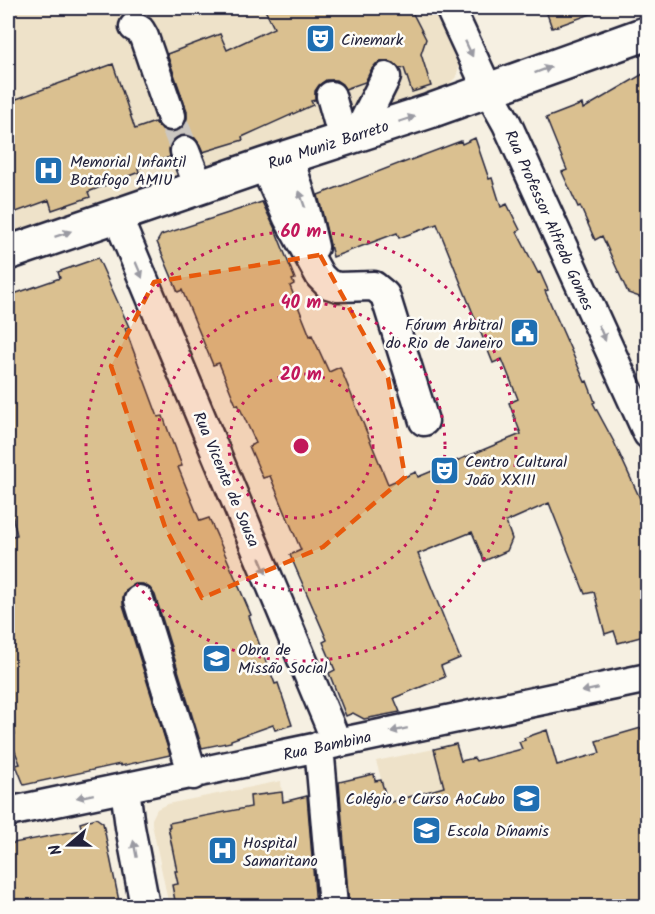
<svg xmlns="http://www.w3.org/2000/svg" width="655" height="914" font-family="Kalam,sans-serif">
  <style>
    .built { fill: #eee2c9 }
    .building { fill: #dac090; stroke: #22223b; stroke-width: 1.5 }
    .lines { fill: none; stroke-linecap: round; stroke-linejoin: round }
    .minor-tunnel { stroke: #ccc7c1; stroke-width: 28; stroke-dasharray: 28 14; stroke-linecap: butt }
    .minor-casing { stroke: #22223b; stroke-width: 33 }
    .major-casing { stroke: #22223b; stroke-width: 38 }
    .minor { stroke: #fdfcf7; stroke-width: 28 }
    .major { stroke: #fdfcf7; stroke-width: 33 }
    .oneway { fill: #9a9aa2 }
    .marked { fill: #e8590c; fill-opacity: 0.2; stroke: #e8590c; stroke-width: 4.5; stroke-dasharray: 12 8; stroke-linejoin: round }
    .ring { fill: none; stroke: #c2185b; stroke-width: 3; stroke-dasharray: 3 6 }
    .labels { text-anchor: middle; stroke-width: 5; stroke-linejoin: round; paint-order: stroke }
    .poi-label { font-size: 16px; fill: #22223b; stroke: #fdfcf7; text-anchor: start }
    .street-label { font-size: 16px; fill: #22223b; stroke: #fdfcf7 }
    .centre { fill: #c2185b; stroke: #fdfcf7; stroke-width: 3 }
    .ring-label { font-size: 18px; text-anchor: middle; font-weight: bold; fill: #c2185b; stroke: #fdfcf7; stroke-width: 5; stroke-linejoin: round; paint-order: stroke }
  </style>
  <rect width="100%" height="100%" fill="#f6f0e2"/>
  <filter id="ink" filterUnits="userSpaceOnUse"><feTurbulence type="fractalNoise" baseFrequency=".0167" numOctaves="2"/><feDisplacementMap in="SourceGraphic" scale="12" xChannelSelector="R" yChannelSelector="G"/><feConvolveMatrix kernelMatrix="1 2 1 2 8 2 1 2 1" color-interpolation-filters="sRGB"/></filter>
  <g filter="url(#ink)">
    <path class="built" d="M8 8H432L458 60 459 66 456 77 446 87 8 233Z
      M434 749 457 835 478 906H417L376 761Z
      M281 781 291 906H169L152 824V819L157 809 167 804Z"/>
    <path class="building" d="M264 8H410L426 39 421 54 431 86 412 92 404 68 400 69 394 63 384 61 376 64 371 70 365 82 345 89 342 84 336 80H326L319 85 315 91V100L311 101 313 105 242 137 243 140 203 152 200 145 195 138 188 135H180L172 141 169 149 170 157 138 168 139 172 88 192 90 197 52 210 49 200 8 215V102L113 64 135 129 155 122 161 129 167 132 177 131 183 127 187 120V111L167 54 220 34 227 50 274 28Z
      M545 8H602V10L552 28Z
      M648 71V300L628 293 602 236 595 240 580 206 578 207 562 172 567 170 546 118 582 104 583 109Z
      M475 138 489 179 492 178 501 207 507 204 520 230 517 232 538 273 540 272 548 290 545 291 585 382 587 381 595 402 593 403 614 442 648 516V635L618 643 614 631 605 634 594 592 585 594 549 503 506 522 512 539 507 551 484 561 472 532 418 554 460 658 441 666 445 677 394 698 400 712 364 719 353 713 346 716 329 673 335 670 323 642 327 640 290 555 301 550 270 476 263 478 249 446 256 443 238 404 236 405 219 363 213 365 182 290 178 292 157 242 161 235 262 202 275 229 295 279 292 280 294 284 290 286 310 336 312 335 329 372 340 367 388 484 416 472 418 477 521 434 509 403 518 399 502 359 493 363 437 224 399 238 397 233 333 257 318 195 403 162V163L461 141 462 144Z
      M98 258 129 327 125 328 158 417 163 416 173 444H174L182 466 178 467 200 521 209 518 228 561 251 615 249 616 267 665H268L275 684 278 683 292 725 275 730 273 725 231 740V742L202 748 155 595 150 588 143 584H135L127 589 123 597V605L170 755 121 766 120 764 24 785 16 765 20 764 9 736 15 734 8 707V537L17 535 8 499V296L60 278 58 272Z
      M648 726V906H349L339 782 374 774 375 781 381 780 388 803 444 787 434 749 456 744 461 761 474 758 476 761 522 749 519 742 525 740 524 738 547 730 557 765 600 753 596 741Z
      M282 792 283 802 307 796 316 906H176L172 885 178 884 175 871H177L168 827H170L169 823 251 807 250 796Z
      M96 818 103 823 120 906H8V844L82 830 80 823Z"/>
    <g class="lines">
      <path class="minor-tunnel" d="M171 116 185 151"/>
      <defs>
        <path id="minor" d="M450 8 488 90 507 124 648 434
          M134 27 140 30 144 37 171 116
          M331 96 343 139
          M357 135 386 77
          M185 151 199 187
          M289 157 305 209 314 247
          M264 165 288 218 320 276 328 284 338 287 374 286 385 295 424 421
          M117 216 337 743
          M139 600 193 775
          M319 746 333 906
          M125 788 130 827 145 906
          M8 812C221 769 434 722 648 678"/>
        <path id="major" d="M8 253 264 165 430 111 648 33"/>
      </defs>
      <use href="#minor" class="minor-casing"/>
      <use href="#major" class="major-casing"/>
      <use href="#minor" class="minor"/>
      <use href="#major" class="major"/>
    </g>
    <defs><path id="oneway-solid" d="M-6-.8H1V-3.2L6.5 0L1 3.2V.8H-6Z" transform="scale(1.5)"/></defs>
    <g class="oneway">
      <use href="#oneway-solid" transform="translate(469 49) rotate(65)"/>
      <use href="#oneway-solid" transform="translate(543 70) rotate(-20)"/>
      <use href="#oneway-solid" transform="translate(407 119) rotate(-18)"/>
      <use href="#oneway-solid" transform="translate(302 199) rotate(-109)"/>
      <use href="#oneway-solid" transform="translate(63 234) rotate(-19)"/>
      <use href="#oneway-solid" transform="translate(139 270) rotate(67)"/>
      <use href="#oneway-solid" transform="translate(602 333) rotate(66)"/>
      <use href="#oneway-solid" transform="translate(263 566) rotate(67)"/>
      <use href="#oneway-solid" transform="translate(590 690) rotate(168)"/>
      <use href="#oneway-solid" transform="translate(399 730) rotate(168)"/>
      <use href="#oneway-solid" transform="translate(85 796) rotate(168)"/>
      <use href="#oneway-solid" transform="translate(135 849) rotate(-101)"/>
    </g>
  </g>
  <path class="marked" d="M320 255 388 378 405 477 323 547 202 598 165 527 111 366 154 282Z"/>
  <g class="ring">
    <circle cx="301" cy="446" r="72"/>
    <circle cx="301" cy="446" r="144"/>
    <circle cx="301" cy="446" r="215"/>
  </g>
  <defs>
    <symbol id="theatre-square" viewBox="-11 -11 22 22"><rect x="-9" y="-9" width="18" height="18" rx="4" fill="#1f6fb2" stroke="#fdfcf7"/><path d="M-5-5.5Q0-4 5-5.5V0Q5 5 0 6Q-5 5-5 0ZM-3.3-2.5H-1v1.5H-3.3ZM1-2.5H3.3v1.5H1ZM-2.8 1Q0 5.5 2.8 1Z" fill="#fff"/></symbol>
    <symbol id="hospital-square" viewBox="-11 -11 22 22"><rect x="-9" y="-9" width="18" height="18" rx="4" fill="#1f6fb2" stroke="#fdfcf7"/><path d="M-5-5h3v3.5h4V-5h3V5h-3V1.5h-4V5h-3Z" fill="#fff"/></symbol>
    <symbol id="civic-square" viewBox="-11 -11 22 22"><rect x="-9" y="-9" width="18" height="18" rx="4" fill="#1f6fb2" stroke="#fdfcf7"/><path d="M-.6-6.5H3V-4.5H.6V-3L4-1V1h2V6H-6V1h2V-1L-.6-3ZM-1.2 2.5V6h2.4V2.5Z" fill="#fff"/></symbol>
    <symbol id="school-square" viewBox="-11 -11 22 22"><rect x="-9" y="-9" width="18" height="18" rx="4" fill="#1f6fb2" stroke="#fdfcf7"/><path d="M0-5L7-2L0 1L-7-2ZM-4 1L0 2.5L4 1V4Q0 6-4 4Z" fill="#fff"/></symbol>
  </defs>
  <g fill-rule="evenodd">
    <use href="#theatre-square" x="304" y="22" width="33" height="33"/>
    <use href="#hospital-square" x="32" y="154" width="33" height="33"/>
    <use href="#civic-square" x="508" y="316" width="33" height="33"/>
    <use href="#theatre-square" x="428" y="454" width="33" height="33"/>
    <use href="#school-square" x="200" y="642" width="33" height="33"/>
    <use href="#school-square" x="510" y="782" width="33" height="33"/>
    <use href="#school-square" x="410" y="814" width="33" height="33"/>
    <use href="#hospital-square" x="206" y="834" width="33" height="33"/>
  </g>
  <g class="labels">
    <g class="poi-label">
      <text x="341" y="45">Cinemark</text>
      <text x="70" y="167">Memorial Infantil<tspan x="70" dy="18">Botafogo AMIU</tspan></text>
      <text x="503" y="330" text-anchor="end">Fórum Arbitral<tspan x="503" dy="18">do Rio de Janeiro</tspan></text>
      <text x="465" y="467">Centro Cultural<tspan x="465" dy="18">João XXIII</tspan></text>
      <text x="238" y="655">Obra de<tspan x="238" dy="18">Missão Social</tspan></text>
      <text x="505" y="804" text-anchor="end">Colégio e Curso AoCubo</text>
      <text x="447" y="836">Escola Dínamis</text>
      <text x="243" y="848">Hospital<tspan x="243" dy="18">Samaritano</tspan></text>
    </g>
    <g class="street-label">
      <text transform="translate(328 144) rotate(-18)" y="6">Rua Muniz Barreto</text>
      <text transform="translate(550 220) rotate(66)" y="6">Rua Professor Alfredo Gomes</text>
      <text transform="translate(227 479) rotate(67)" y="6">Rua Vicente de Sousa</text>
      <text transform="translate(327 745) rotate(-12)" y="6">Rua Bambina</text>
    </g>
  </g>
  <circle cx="301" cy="446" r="9" class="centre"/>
  <g class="ring-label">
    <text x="301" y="237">60 m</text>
    <text x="301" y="308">40 m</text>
    <text x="301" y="380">20 m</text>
  </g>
  <rect width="655" height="914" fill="none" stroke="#fdfcf7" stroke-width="30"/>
  <rect x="15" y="15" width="625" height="884" fill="none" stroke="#22223b" stroke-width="2" filter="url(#ink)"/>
  <g transform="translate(69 845) rotate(250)" stroke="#fdfcf7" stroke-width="4.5" paint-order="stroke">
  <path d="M0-4.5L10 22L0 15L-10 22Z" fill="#22223b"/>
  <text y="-9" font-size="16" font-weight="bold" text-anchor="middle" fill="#22223b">N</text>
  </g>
</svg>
